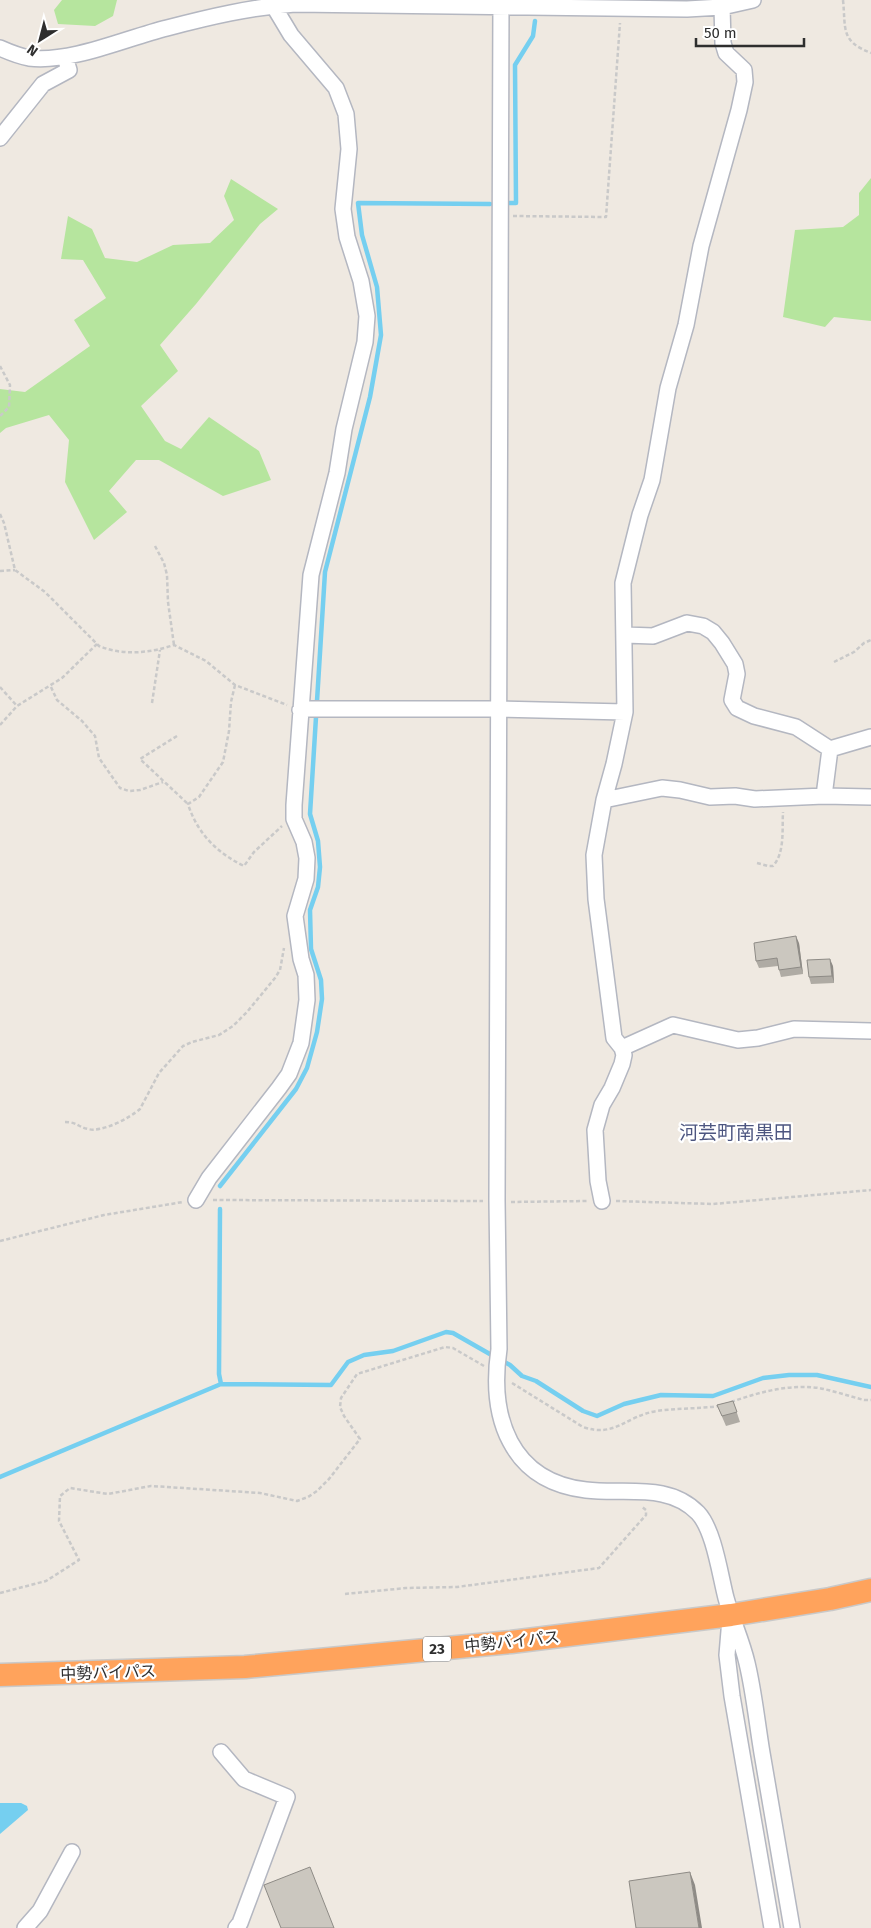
<svg xmlns="http://www.w3.org/2000/svg" width="871" height="1928" font-family="'Fira Sans','Noto Sans JP',sans-serif">
  <style>
    .green { fill: #b6e59e }
    .water { fill: #75cff0 }
    .lines { fill: none; stroke-linecap: round; stroke-linejoin: round }
    .stream { stroke: #75cff0; stroke-width: 4.5 }
    .minor-casing { stroke: #b4b7c1; stroke-width: 18 }
    .highway-casing { stroke: #c9c9c9; stroke-width: 25 }
    .path { stroke: #c9c9c9; stroke-width: 2.5; stroke-dasharray: 4 2.5; stroke-linecap: butt }
    .minor { stroke: #fff; stroke-width: 15 }
    .highway { stroke: #ffa35c; stroke-width: 22 }
    .wall { fill: #afaba4 }
    .shaded-wall { fill: #8e8b86 }
    .building { fill: #cbc7bf; stroke: #8e8b86 }
    .labels { text-anchor: middle; stroke-width: 4.5; stroke-linejoin: round; paint-order: stroke }
    .shield { fill: #fff; stroke: #6d6d6d; stroke-width: 1 }
    .shield-label { font-size: 15px; font-weight: bold; fill: #2e2e2e }
    .street-label { font-size: 16px; fill: #2e2e2e; stroke: #fff }
    .quarter-label { font-size: 19px; fill: #4d5680; stroke: #fff }
  </style>
  <rect width="100%" height="100%" fill="#efe9e1"/>
  <path class="green" d="M62 0H117L113 16 95 26 58 24 54 10Z
    M871 178V321L834 317 825 327 783 317 795 230 843 227 859 215V193Z
    M231 179 278 209 260 224 196 304 160 345 178 371 141 406 165 441 181 449 209 417 259 451 271 480 223 496 159 460H136L109 491 127 512 94 540 65 482 69 440 49 415 6 428 0 433V389L25 392 90 346 74 320 106 298 83 260 61 259 68 216 92 229 105 258 137 262 173 245 210 243 234 220 224 196Z"/>
  <path class="water" d="M0 1803H21L27 1806 28 1810 0 1834Z"/>
  <g class="lines">
    <path class="stream" d="M505 203H516L515 65 533 36 535 21
      M220 1186 296 1089 307 1068 317 1032 322 999 321 980 311 949 310 910 318 887 320 867 318 841 310 814 325 572 370 397 381 335 377 287 362 235 358 203 490 204
      M220 1209 219 1374 221 1384
      M501 1360 510 1365 522 1376 536 1381 583 1411 597 1416 624 1404 661 1395 713 1396 763 1378 789 1375H817L871 1387
      M0 1477 221 1384 331 1385 348 1362 364 1355 393 1351 446 1332 453 1333 495 1357"/>
    <defs>
      <path id="minor" d="M501 0 497 1201 499 1349C489 1417 510 1481 586 1490 624 1495 668 1482 698 1513 714 1530 720 1575 726 1598 732 1620 742 1641 747 1663 754 1692 757 1723 762 1753 772 1811 782 1870 792 1928
        M0 48C9 52 19 56 29 58 72 63 126 38 167 28 209 17 251 7 295 4L687 9 722 7 753 0
        M0 138 43 84 69 70 65 57
        M625 635 653 636 687 623 703 626 713 632 722 643 735 664 737 674 732 700 737 708 754 716 796 727 830 749 871 737
        M300 710 308 709H498L625 712
        M824 796 830 749
        M604 800 662 788 680 790 710 797 735 796 755 799 824 796 871 797
        M622 1048 673 1025 738 1040 758 1038 794 1029 871 1031
        M196 1200 209 1178 279 1088 289 1074 301 1043 307 1000 306 975 301 959 295 916 306 879 307 858 304 842 294 819V805L311 575 337 473 344 429 365 342 367 316 361 281 347 237 343 209 349 149 346 114 336 88 291 35 273 5
        M602 1201 598 1181 595 1130 602 1105 612 1088 622 1064 624 1055 622 1048 614 1038 596 899 594 855 604 800 614 764 625 712 623 583 640 515 652 480 668 388 686 325 701 246 739 110 745 82 744 70 726 53 723 43 722 7
        M730 1619 727 1655 732 1696 772 1928
        M221 1752 244 1779 287 1797 240 1923 236 1928
        M25 1928 40 1911 72 1852"/>
      <path id="highway" d="M0 1675 245 1667 511 1642 731 1615 830 1599 871 1590"/>
    </defs>
    <use href="#minor" class="minor-casing"/>
    <use href="#highway" class="highway-casing"/>
    <path class="path" d="M843 0C846 29 840 41 871 53
      M513 216 606 217 620 23
      M0 366 10 385 9 407 0 416
      M0 514 4 523 15 570 45 592 99 646C123 656 150 653 174 645L206 661 235 685 287 705
      M155 546 164 563 167 575 168 602 174 645
      M0 571 15 570
      M834 662 854 652 864 643 871 640
      M235 685 231 702 229 731 223 762 199 797 188 804C197 833 217 853 244 866L254 852 282 826
      M0 687 17 706
      M51 687 57 700 82 721 95 736 99 758 120 788 129 791 140 790 163 782
      M152 703 160 650
      M0 725 17 706 62 678 97 644
      M177 736 140 759 188 804
      M757 863 768 866H773C785 853 782 829 783 812
      M65 1122C77 1122 78 1127 88 1129 101 1133 130 1118 140 1109L159 1073 183 1046 192 1042 219 1035 233 1026 247 1012 275 978 280 970 284 948
      M213 1200 483 1201
      M616 1201 713 1204 871 1190
      M511 1202 588 1201
      M0 1241 104 1215 183 1202
      M512 1383 583 1427C616 1438 625 1416 657 1411 677 1408 698 1409 719 1406
      M731 1402C760 1392 788 1384 819 1388 834 1391 849 1396 864 1400H871
      M0 1593 46 1581 79 1560 59 1521 60 1496 70 1488 108 1494 151 1486 260 1493 297 1501 308 1497 317 1491 329 1479 360 1439 344 1416 340 1407 341 1398 357 1374 445 1347 453 1348 484 1366
      M345 1594 406 1588 457 1587 599 1568 646 1515V1510L641 1506"/>
    <use href="#minor" class="minor"/>
    <use href="#highway" class="highway"/>
  </g>
  <path class="wall" d="M799 943 803 974 781 977 778 966 759 968 756 961Z
    M833 966 834 983 811 984 809 977Z
    M733 1401 740 1422 726 1426 717 1405Z"/>
  <path class="shaded-wall" d="M796 936 799 943 803 974 801 967Z
    M830 959 833 966 834 983 832 976Z
    M690 1872 695 1885 702 1928H699Z"/>
  <path class="building" d="M796 936 801 967 779 970 777 958 756 961 754 943Z
    M830 959 832 976 809 977 807 960Z
    M733 1401 737 1412 722 1416 717 1405Z
    M310 1867 334 1928H281L264 1885Z
    M690 1872 699 1928H636L629 1881Z"/>
  <g class="labels">
    <rect class="shield" x="423" y="1636.5" width="28" height="25" rx="4"/>
    <g class="shield-label">
      <text x="437" y="1654">23</text>
    </g>
    <g class="street-label">
      <text transform="translate(512 1641) rotate(-6)" y="6">中勢バイパス</text>
      <text transform="translate(108 1672) rotate(-2)" y="6">中勢バイパス</text>
    </g>
    <g class="quarter-label">
      <text x="736" y="1139">河芸町南黒田</text>
    </g>
  </g>
  <g transform="translate(40 40) rotate(216)" stroke="#ffffff" stroke-width="4" paint-order="stroke">
  <path d="M0-4L9 19L0 12L-9 19Z" fill="#2e2e2e"/>
  <text y="-8" font-size="14" font-weight="bold" text-anchor="middle" fill="#2e2e2e">N</text>
  </g>
  <path d="M696 38v8h108v-8" fill="none" stroke="#2e2e2e" stroke-width="2.5"/>
  <text x="704" y="38" font-size="15" fill="#2e2e2e" stroke="#ffffff" stroke-width="4" paint-order="stroke">50 m</text>
</svg>
